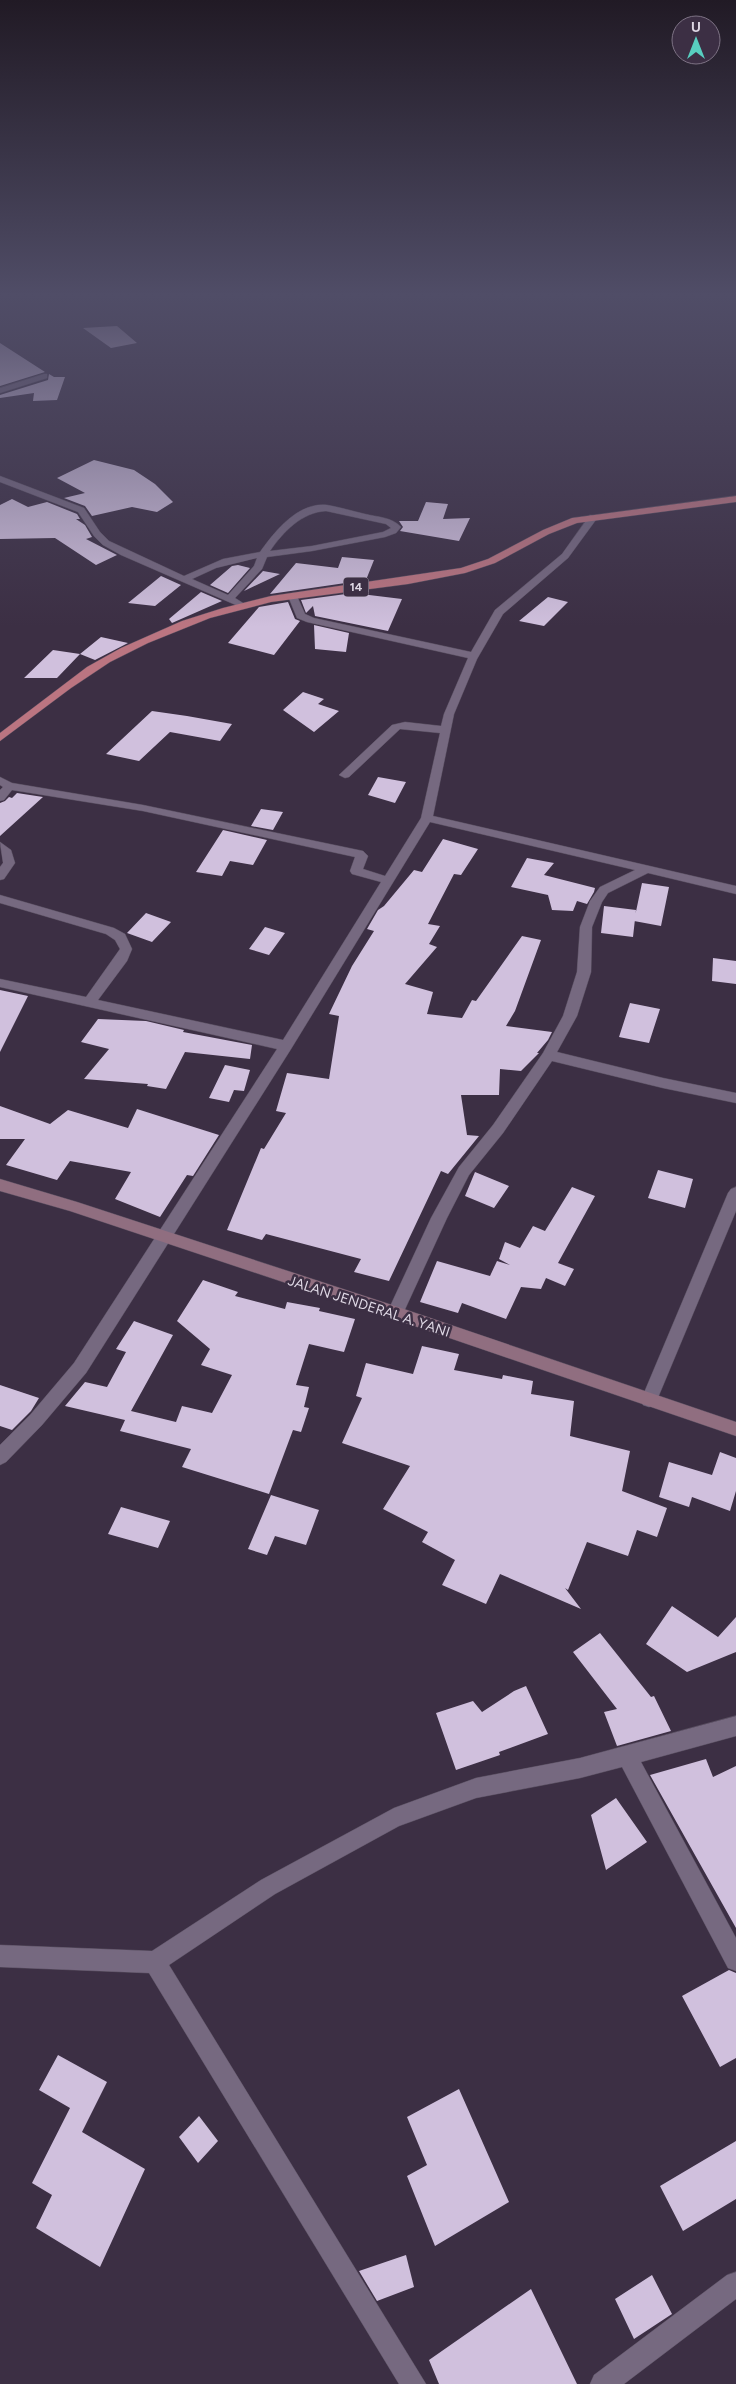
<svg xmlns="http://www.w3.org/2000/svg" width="736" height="2384" font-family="Figtree,sans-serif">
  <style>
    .building { fill: #d0c0dd }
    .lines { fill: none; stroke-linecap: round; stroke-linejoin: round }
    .minor-casing { stroke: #574d5e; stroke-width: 1 }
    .secondary-casing { stroke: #574d5e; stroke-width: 1 }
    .trunk-casing { stroke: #574d5e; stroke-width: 1 }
    .minor { fill: #766980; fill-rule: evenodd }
    .secondary { fill: #906e80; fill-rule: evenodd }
    .trunk { fill: #bb7581; fill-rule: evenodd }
    .labels { text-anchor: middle; stroke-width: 5; stroke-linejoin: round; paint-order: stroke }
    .shield { fill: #3c2f44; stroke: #ada5b4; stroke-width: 1 }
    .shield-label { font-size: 12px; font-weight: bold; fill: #ded7e4 }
    .street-label { font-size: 14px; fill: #ded7e4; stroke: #3c2f44 }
  </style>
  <rect width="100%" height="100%" fill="#3c2f44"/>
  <path class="building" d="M117 326 137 343 111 348 83 328Z
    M0 343 45 372 0 386Z
    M49 374 54 377H65L57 400 33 401 34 393 0 398V395L48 380Z
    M94 460 134 470 155 484 173 502 157 512 132 507 92 516 85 506 64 498 85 493 57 478Z
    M12 499 28 507 47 502 77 514 80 519H76L85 525 92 537 86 539 117 555 96 565 55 538 0 539V505Z
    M426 502 448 504 443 519 470 518 459 541 400 531 403 527 399 521H418Z
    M342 557 374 560 366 580 270 594 296 563 338 568Z
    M238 565 250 568 228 593 210 585 232 566Z
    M263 571 280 574 244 591Z
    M161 576 181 585 155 606 128 603Z
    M201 592 222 601 172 623 169 619Z
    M361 592V594L402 599 388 631 315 616 313 606 306 613 301 600Z
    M548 597 568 602 544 626 519 621Z
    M288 602 295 619 300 621 274 655 228 643 259 607Z
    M314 625 349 633 346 652 315 649Z
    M101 637 128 643 95 660 80 654Z
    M53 650 80 654 57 678H24Z
    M303 692 324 699 318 704 339 711 314 732 283 710Z
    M152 711 187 716 232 724 220 741 170 732 139 761 106 754Z
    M378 777 406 782 395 803 368 795Z
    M17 793 43 797 0 836V803L5 801 9 797 12 798Z
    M261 809 283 812 273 830 251 826Z
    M223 830 267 840 253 865 230 861 222 876 196 872Z
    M443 839 478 849 461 875 454 874 428 924 440 926 429 944 437 947 405 984 433 992 427 1014 462 1018 472 1000 476 1001 522 936 541 940 515 1011 506 1026 552 1032 548 1040 537 1053H539L521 1071 500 1069 499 1095H461L467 1135 479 1136 448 1174 441 1171 389 1281 354 1272 361 1259 266 1234 262 1240 227 1230 261 1148 264 1149 286 1113 276 1111 287 1073 329 1079 339 1016 329 1014 352 966 374 931 367 929 378 910 384 906 414 870 422 872Z
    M527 858 554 863 544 875 595 888 594 892 587 904 577 901 573 911 552 910 548 895 511 887Z
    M642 883 669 887 661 926 634 921Z
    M604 906 636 910 633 937 601 933Z
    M146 913 171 922 152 942 127 933Z
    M265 927 285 933 269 955 249 949Z
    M713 958 736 961V984L712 981Z
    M0 990 28 996 0 1052Z
    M630 1003 660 1009 649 1043 619 1037Z
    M98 1019 146 1021 184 1030 183 1032 252 1045 250 1059 185 1052 166 1089 147 1086 148 1084 84 1079 109 1049 81 1042Z
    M225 1065 250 1070 244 1091 234 1090 229 1102 209 1098Z
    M0 1106 50 1124 68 1110 128 1128 137 1109 219 1135 193 1176 187 1175 160 1217 115 1199 131 1172 70 1161 57 1180 6 1165 25 1139H0Z
    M658 1170 693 1179 685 1208 648 1198Z
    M475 1172 509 1186 494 1208 465 1196Z
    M572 1187 595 1196 558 1263 574 1269 565 1286 546 1278 541 1289 521 1287 506 1319 462 1303 458 1313 420 1302 437 1261 490 1276 497 1261 510 1265 499 1259 505 1242 520 1248 533 1226 545 1231Z
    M203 1280 238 1292 235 1296 285 1309 287 1302 320 1308 319 1311 355 1319 344 1352 309 1344 296 1385 309 1387 304 1407 309 1408 301 1432 293 1430 269 1494 182 1467 191 1449 120 1431 125 1420 65 1406 85 1382 107 1387 126 1352 116 1349 134 1321 173 1335 131 1411 176 1422 182 1406 212 1413 232 1375 201 1365 210 1349 177 1321Z
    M422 1346 459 1354 454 1370 502 1379 503 1375 533 1381 531 1394 574 1401 570 1436 630 1451 622 1491 667 1508 657 1537 637 1530 628 1556 587 1542 568 1590 565 1588 581 1609 500 1574 486 1604 442 1585 455 1560 422 1542 428 1532 383 1509 410 1466 342 1443 362 1398 356 1396 366 1363 413 1374Z
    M0 1385 39 1398 31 1411 12 1430 0 1426Z
    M720 1452 736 1458V1491L730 1511 692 1497 689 1507 659 1497 669 1462 712 1475Z
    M271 1495 319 1510 306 1545 275 1536 267 1555 248 1549Z
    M121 1507 170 1521 158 1548 108 1534Z
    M672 1606 718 1637 736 1617V1652L687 1672 646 1644Z
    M600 1633 651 1697 654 1696 671 1731 617 1746 604 1712 617 1709 573 1652Z
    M526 1686 548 1734 499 1752 500 1755 456 1770 436 1713 473 1701 482 1712 514 1691Z
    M706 1759 713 1777 736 1766V1928L650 1775Z
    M616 1798 647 1842 606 1870 591 1815Z
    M729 1970 736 1973V2058L720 2067 682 1996Z
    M58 2055 107 2082 82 2132 145 2169 100 2267 36 2228 52 2195 32 2183 70 2108 39 2090Z
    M459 2089 509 2202 435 2246 407 2176 427 2165 407 2117Z
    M199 2116 218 2141 198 2163 179 2137Z
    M736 2141V2199L683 2231 660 2186Z
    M406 2255 414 2287 377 2301 359 2271Z
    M652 2275 672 2314 634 2339 615 2299Z
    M531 2289 577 2384H439L429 2360Z"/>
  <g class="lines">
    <defs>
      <path id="minor" d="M44 374H47V378L0 393V388Z
        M0 476 84 508 100 532 109 541 184 576 223 559 260 552C275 531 298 502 327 505 339 507 352 511 365 514 377 517 392 517 401 527L396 533 385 537 312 551 267 557 262 569 235 598 243 603 238 606 121 555 103 545 94 536 78 512 0 482ZM326 511 386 524 391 528 383 532 312 546 270 551C283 532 302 512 326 511ZM257 558 254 566 228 595 192 579 216 568Z
        M590 515 598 517 568 558 503 614 477 659 454 714 433 816 736 886V894L648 873 608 893 602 902 592 927 591 972 577 1016 557 1052 663 1078 736 1093V1103L663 1088 552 1061 503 1133 469 1175 447 1218 401 1318 395 1320 389 1318 387 1313 431 1218 459 1167 493 1125 543 1053 563 1016 577 972 580 927 590 901 600 887 635 870 430 822 291 1049 86 1373 42 1425 6 1462 0 1465V1445L30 1415 74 1363 277 1049 0 987V979L86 997 120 949 115 940 106 934 0 903V895L114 928 125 934 132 949 127 961 98 1000 283 1040 381 882 352 874 350 871 355 857 143 811 12 790 4 800 0 801V790L3 787 0 785V777L12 783 143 805 363 851 368 856 363 869 385 876 421 818 440 733 400 729 349 777 345 778 339 775 392 725 405 722 441 726 444 714 468 658 307 622 297 618 288 596 293 593 296 594 305 614 314 618 471 652 495 610 562 554Z
        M0 842 11 850 15 863 4 879 0 880V867L3 863Z
        M736 1187V1211L657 1400 655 1405 649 1407 643 1405 641 1400 728 1193 731 1189Z
        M736 1716V1736L641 1762 736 1938V1971L728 1968 622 1767 580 1778 476 1798 399 1826 275 1894 169 1965 426 2384H399L149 1973 0 1967V1945L152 1951 261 1880 394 1808 476 1778 580 1758Z
        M736 2272V2299L624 2384H590L594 2375 727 2275Z"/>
      <path id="secondary" d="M0 1179 77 1202 395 1306 736 1422V1436L394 1319 70 1211 0 1191Z"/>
      <path id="trunk" d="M736 496V502L577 523 549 534 495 563 465 573 408 584 271 602 210 618 148 643 110 662 71 688 0 741V733L87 667 121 648 182 621 223 608 271 596 461 568 488 559 543 530 572 518Z"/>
    </defs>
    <use href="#minor" class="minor-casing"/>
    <use href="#secondary" class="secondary-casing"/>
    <use href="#trunk" class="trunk-casing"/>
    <use href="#minor" class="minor"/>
    <use href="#secondary" class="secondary"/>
    <use href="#trunk" class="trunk"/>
  </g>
  <linearGradient id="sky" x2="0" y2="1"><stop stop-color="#211a25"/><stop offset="0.47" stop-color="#504d67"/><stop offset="1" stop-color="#504d67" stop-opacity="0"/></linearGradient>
  <rect width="736" height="627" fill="url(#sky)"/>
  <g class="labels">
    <rect class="shield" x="343.5" y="577.5" width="25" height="19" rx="4"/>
    <g class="shield-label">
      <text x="356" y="591">14</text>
    </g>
    <g class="street-label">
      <text transform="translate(369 1306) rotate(18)" y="5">JALAN JENDERAL A. YANI</text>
    </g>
  </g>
  <g transform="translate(696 40)"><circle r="24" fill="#3c2f44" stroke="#7d7284"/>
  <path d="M0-4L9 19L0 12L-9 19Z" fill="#58cec0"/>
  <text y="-8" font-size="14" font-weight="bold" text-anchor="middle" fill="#ded7e4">U</text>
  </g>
</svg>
